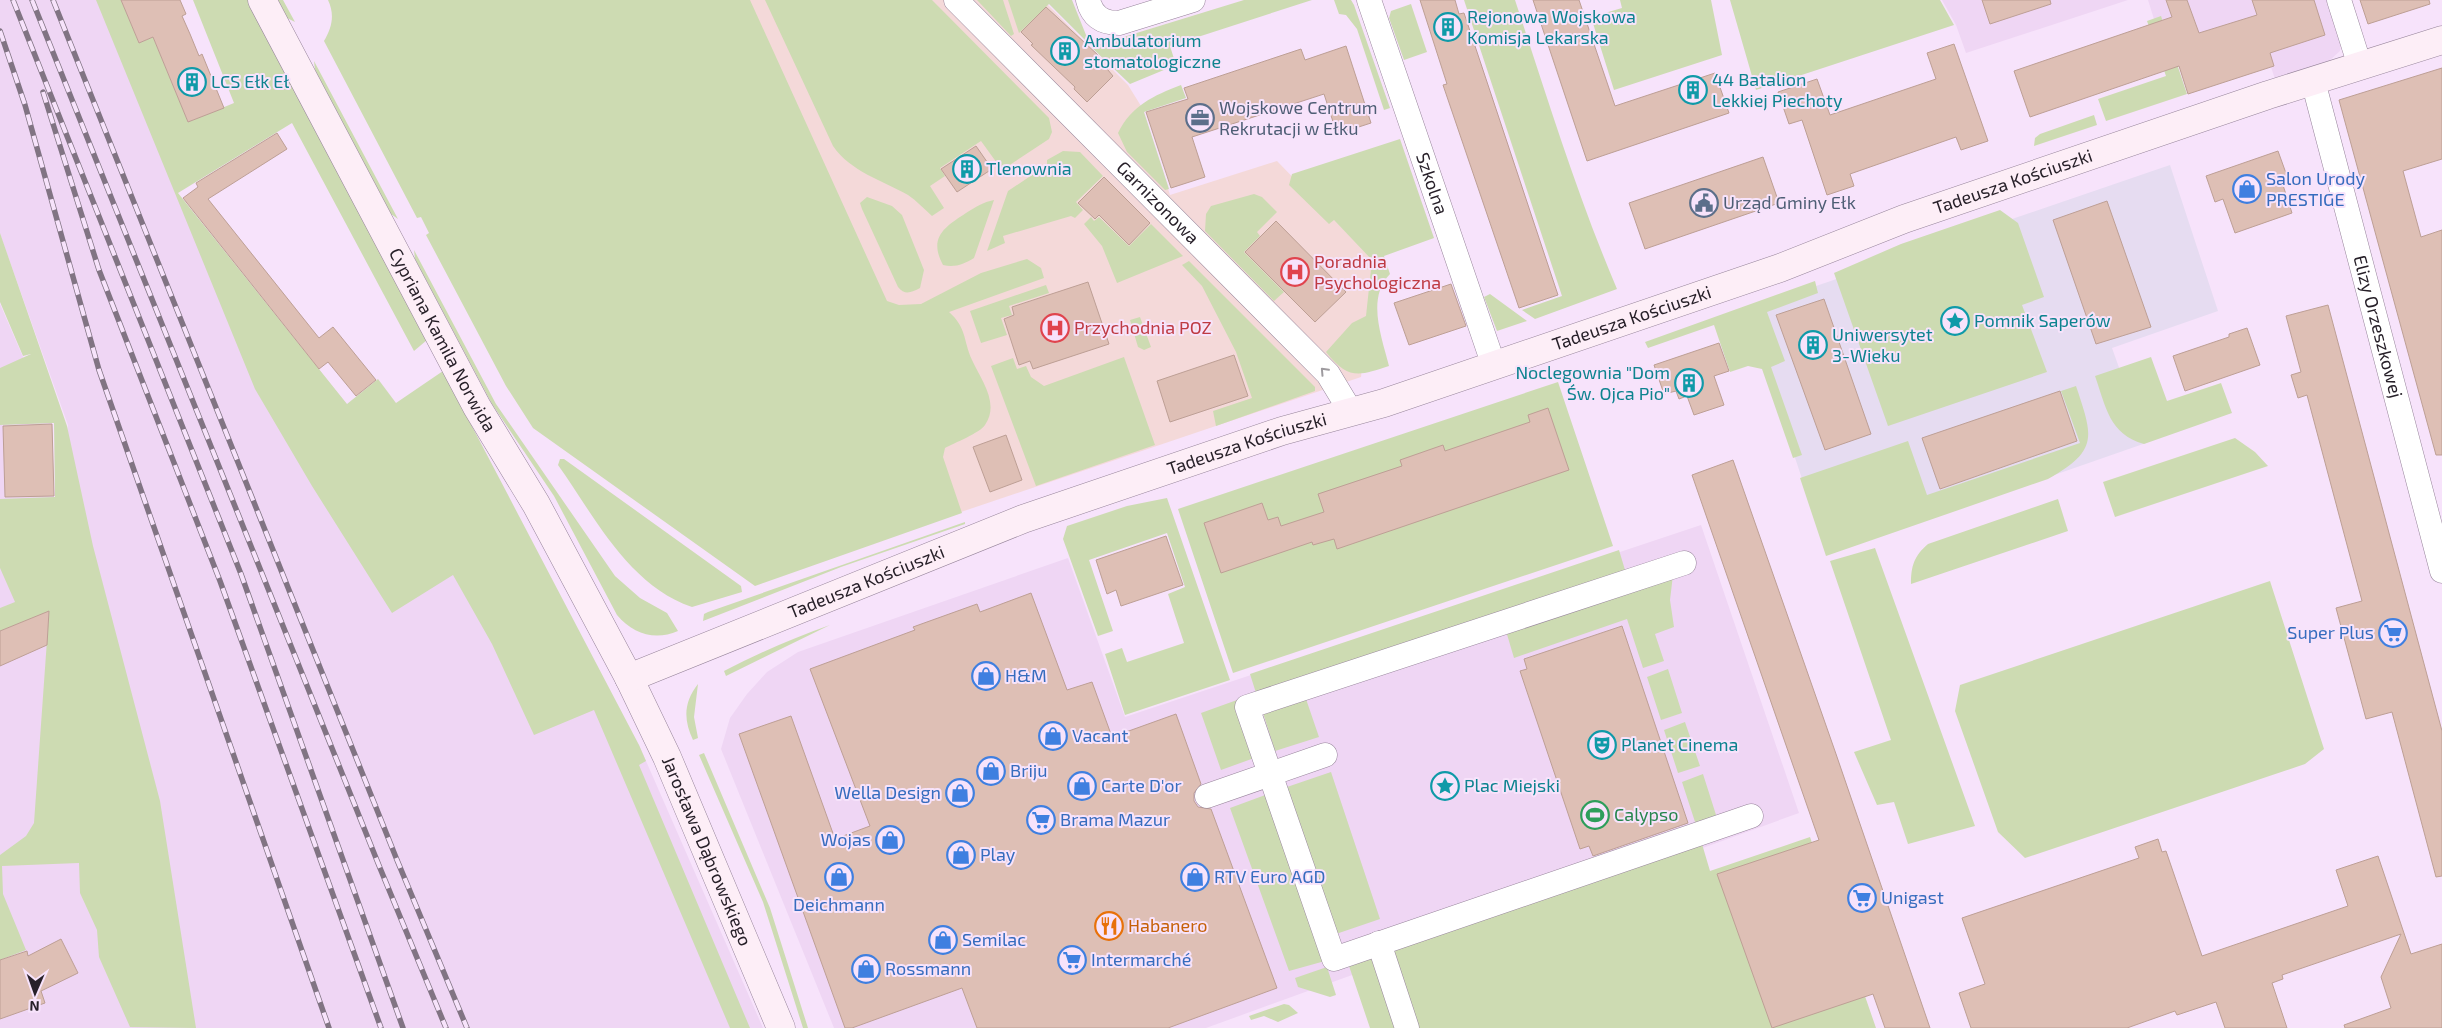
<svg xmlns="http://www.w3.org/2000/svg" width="2442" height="1028" font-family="'Exo 2',sans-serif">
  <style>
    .built { fill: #efd6f4 }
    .education { fill: #e6dcf1 }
    .medical { fill: #f4d9d9 }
    .green { fill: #cddbb2 }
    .building { fill: #debfb5; stroke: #bd9f95 }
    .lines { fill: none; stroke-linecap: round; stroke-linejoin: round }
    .street-casing { stroke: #97859b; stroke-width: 25 }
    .secondary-casing { stroke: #97859b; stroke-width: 29 }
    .street { stroke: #fff; stroke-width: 24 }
    .secondary { stroke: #fdeef7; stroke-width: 28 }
    .rail-casing { stroke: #817483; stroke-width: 5.5 }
    .rail { stroke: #f7e3fb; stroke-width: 4; stroke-dasharray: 11; stroke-linecap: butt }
    .oneway { stroke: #9e9b9f }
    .labels { text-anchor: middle; stroke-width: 4; stroke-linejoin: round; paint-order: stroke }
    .culture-label { font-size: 18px; fill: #0d838f; stroke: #f7e3fb; text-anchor: start }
    .service-label { font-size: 18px; fill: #4e5e75; stroke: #f7e3fb; text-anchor: start }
    .shop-label { font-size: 18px; fill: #366cbe; stroke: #f7e3fb; text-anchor: start }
    .street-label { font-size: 18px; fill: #272029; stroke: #f7e3fb }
    .health-label { font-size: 18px; fill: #be3a42; stroke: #f7e3fb; text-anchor: start }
    .leisure-label { font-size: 18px; fill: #27864d; stroke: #f7e3fb; text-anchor: start }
    .food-label { font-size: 18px; fill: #c56008; stroke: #f7e3fb; text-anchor: start }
  </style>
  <rect width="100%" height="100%" fill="#f7e3fb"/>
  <path class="built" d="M0 0H97L177 193 365 427 639 745 763 1028H0V861L35 850 68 425 0 234Z
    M1942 0H2128L1966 53 1956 25Z
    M2148 0H2328L2341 44 2340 51 2329 61 2275 79 2255 19 2163 48Z
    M0 304 52 424 55 523 34 849 0 860Z
    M1701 525 1799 813 1206 1028H834L721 749 730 718 747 694 767 672 798 652 1068 558 1125 717Z"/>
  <path class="education" d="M2170 165 2218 311 2112 348 2146 443 1827 554 1746 310Z"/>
  <path class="medical" d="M486 0H1043L1128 85 1141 106 1170 195 1277 161 1374 261 1361 377 961 512Z"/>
  <path class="green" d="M96 0H121L139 43 153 37 188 122 234 103 193 0H248L427 340 414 351 292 123 178 193 347 404 378 379 396 403 443 371 639 745 646 761 639 765 750 1028H730L594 710 534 735 492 644 453 575 392 613 312 486 255 389Z
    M278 0H283L295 22 287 18Z
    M328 0H750L887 301 899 305 921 304 981 273 1027 259 1041 268 1044 278 949 312C967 328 963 340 972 360 981 380 1000 403 985 425 980 433 954 443 945 448L943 457 962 513 755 586 533 428 506 386 426 235 429 233 421 217 417 218 324 41C332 27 335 15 328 0Z
    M765 0H932L1049 118 1052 132 1049 139 1002 170 981 141 940 168 945 176 930 186 944 208 932 216C924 209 917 201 908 195 882 180 851 172 833 146Z
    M977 0H1003L1014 34 1011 36Z
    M1008 0H1072L1090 45 1049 4 1019 33Z
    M1244 0H1312L1170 46 1176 65 1130 84 1091 47Z
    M1334 0H1351L1354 5 1390 108 1384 110 1357 29 1346 15 1339 14Z
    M1464 0H1515C1547 97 1577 195 1617 289L1535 319 1522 310 1562 296Z
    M1620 0H1711L1722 55 1614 90 1591 17 1622 8Z
    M1730 0H1940L1954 25 1756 90Z
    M1411 4 1427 52 1404 60 1389 18 1391 11Z
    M2161 16 2187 94 2106 121 2098 99 2166 76 2147 21Z
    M314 61 398 219 391 214 315 70Z
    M1181 85 1186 98 1144 112 1169 189 1165 190 1127 152 1118 133C1132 105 1153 96 1181 85Z
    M2094 115 2097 125 2034 146 2035 138 2040 134Z
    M1400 139 1434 238 1384 256 1390 274C1366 298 1382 338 1389 366 1359 376 1348 380 1326 352L1352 323 1366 316 1372 260 1334 220 1329 224 1289 185 1292 174Z
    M1063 151 1080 152 1103 176 1076 202 1083 210 1075 218 1071 216 1003 236 1005 243 987 251 1008 191 1047 165V160Z
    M1254 194 1262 197 1277 212 1257 232 1260 236 1244 252 1284 292 1274 301 1205 231 1206 214 1211 206Z
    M867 197 892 206 902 215 924 270 920 288C912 292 905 296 898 287L862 209 860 203Z
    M994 200 974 258C964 264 955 268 943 265 928 237 945 227 966 213 976 207 983 202 994 200Z
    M2000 210 2018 223 2044 297 2022 305 2047 372 1888 426 1834 273 1901 244Z
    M1091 217 1094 221 1099 217 1129 246 1151 224 1183 256 1117 283 1102 246 1084 224Z
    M0 233 67 426 93 546 160 801 196 1028 130 1027 99 957 97 930 80 893 79 863 2 866 3 894 26 950 0 960V855L26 836 34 823 49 612 0 631V608L15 602 0 568V499L55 497 54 423 0 425V368L31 354 23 356 0 302Z
    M414 250 496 404 615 576 640 598 667 613 678 631C655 641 633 634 617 615L554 496 492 404 415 259Z
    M1189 261 1315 387V391L1216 426 1213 411 1252 398 1236 352 1202 286 1182 265Z
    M1815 281 1818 293 1767 312 1785 361 1771 367 1802 455 1793 458 1762 369 1748 366 1730 372 1714 325 1648 348 1645 342Z
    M1046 285 1049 293 1009 306 1012 315 1001 318 1007 335 981 343 970 311Z
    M1490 294 1527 321 1497 331 1484 297Z
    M1140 317 1151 347 1144 350 1138 347 1130 320Z
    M1124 357 1155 445 1036 486 991 366 1013 358 1017 369 1026 366 1031 377 1044 386Z
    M2151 357 2167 401 2221 383 2232 413 2144 444C2109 434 2106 407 2095 376Z
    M1558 382 1613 546 1233 673 1178 509Z
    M2076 386C2093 437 2099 450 2048 479L1826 556 1800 478 1908 441 1927 495 2080 443 2061 391Z
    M2235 438 2255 452 2268 466 2115 517 2103 482Z
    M560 459H564L741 586 742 592 692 607C628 585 595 517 558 465Z
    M1167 498 1230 680 1125 715 1105 654 1122 648 1127 662 1184 643 1168 594 1185 587 1167 533 1089 560 1113 631 1098 636 1063 539 1067 526 1127 506Z
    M2058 499 2068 531 1911 584C1911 566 1914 556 1928 544Z
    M965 522V524L841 567 703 621 704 614 708 612Z
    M1875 548 1975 826 1908 844 1894 802 1877 805 1854 752 1891 740 1830 561Z
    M1619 550 1625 570 1256 693 1250 674Z
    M1673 575 1670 600 1674 627 1655 634 1664 661 1643 668 1627 619 1514 658 1506 631Z
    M2270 581 2324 749 2305 764 2025 858 1998 832 1955 711 1960 685Z
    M830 625 726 676 724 671C758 653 794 638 830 625Z
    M1668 669 1682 713 1661 720 1647 677Z
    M698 684 694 717 698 738 693 740C683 719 684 702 698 684Z
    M1306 699 1319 737 1275 751 1263 713Z
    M1237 700 1257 757 1221 770 1201 713Z
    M1685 722 1700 766 1678 773 1664 730Z
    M704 753 770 908 808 1028H803L763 902 699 755Z
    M1331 772 1380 919 1336 934 1287 787Z
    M1703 774 1717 818 1696 825 1682 782Z
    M1268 794 1325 961 1289 971 1230 808Z
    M1810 837 1876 1028H1418L1392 950 1702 844 1710 871Z
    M1373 951 1399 1028H1370L1347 960Z
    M1327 967 1336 995 1330 997 1298 987 1295 978Z
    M1284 1004 1289 1005 1298 1013 1278 1022 1264 1016 1251 1020 1249 1016Z"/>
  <path class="building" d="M121 0H180L186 14 182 16 190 34 199 56 202 54 224 108 188 122 153 37 139 43Z
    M1420 0H1455L1459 14 1464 13 1558 295 1519 308 1443 85 1447 84Z
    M1533 0H1579L1615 106 1715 73 1729 113 1587 161Z
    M1982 0H2050L2051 4 1990 24Z
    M2166 0H2187L2199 33 2257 15 2252 0H2314L2325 35 2270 53 2274 66 2188 94 2179 66 2030 117 2014 71 2172 17Z
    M2360 0H2429L2430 4 2368 24Z
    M1046 7 1098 55 1097 57 1113 76 1087 102 1074 89 1075 87 1031 45 1033 44 1021 32Z
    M1954 44 1988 141 1961 150 1956 137 1850 174 1854 186 1827 195 1802 120 1789 124 1778 92 1817 79 1830 115 1936 79 1927 53Z
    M1346 46 1371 123 1337 134 1324 94 1192 137 1205 177 1171 188 1146 112 1188 99 1184 88 1301 49 1305 60Z
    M2442 68V159L2403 171 2421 237 2442 230V455H2436L2339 100Z
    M277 133 287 149 208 199 319 338 333 327 376 380 356 396 328 362 319 369 183 198 198 187 196 183Z
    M976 146 992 169 957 192 941 169Z
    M2278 151 2287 176 2281 179 2292 213 2235 233 2223 199 2215 202 2206 176Z
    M1763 157 1779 203 1645 249 1629 203Z
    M1104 177 1150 223 1129 245 1099 215 1095 219 1078 203Z
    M2107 201 2151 327 2096 344 2053 220Z
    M1276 221 1346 292 1315 322 1245 252Z
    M1088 282 1109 344 1033 369 1030 361 1019 365 1004 319 1014 315 1012 307Z
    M1451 284 1466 326 1409 345 1394 303Z
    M1824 299 1871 434 1825 450 1776 315Z
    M2328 305 2442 731V876L2436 877 2392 712 2366 719 2336 608 2362 601 2307 395 2298 398 2291 375 2301 372 2286 316Z
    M2247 328 2260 365 2185 391 2173 356 2229 337V334Z
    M1719 343 1729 371 1714 376 1724 405 1694 415 1687 396 1679 399 1676 391 1664 394 1654 365Z
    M1234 355 1248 396 1170 422 1157 381Z
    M2060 391 2077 441 1940 489 1922 438Z
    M1548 408 1569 470 1337 549 1334 539 1313 545 1312 542 1221 573 1204 523 1262 503 1268 520 1278 517 1281 526 1324 512 1318 494 1402 466 1400 460 1443 445 1445 451 1530 422 1528 415Z
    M52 424 54 496 5 497 3 426Z
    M1006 435 1022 480 990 492 973 447Z
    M1733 460 1836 754 1930 1028H1885L1873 994 1772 1028 1717 874 1819 840 1692 475Z
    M1166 536 1183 585 1121 606 1116 590 1107 594 1096 560Z
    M1031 593 1067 690 1092 682 1112 737 1176 714 1201 784 1194 793V801L1198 807 1211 809 1277 988 1168 1028H977L962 988 852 1028H845L739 734 791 716 835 839 870 826 810 669 915 630 913 627 977 604 980 612Z
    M49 611 47 645 0 666V631Z
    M1622 626 1688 823 1593 856 1589 846 1580 849 1520 671 1527 669 1524 659Z
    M2158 839 2162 852 2166 851 2202 956 2348 906 2336 870 2378 856 2411 954 2442 944V1028H2345L2344 1025 2391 1008 2381 977 2401 934 2282 975 2283 979 2272 983 2287 1028H2225L2216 1002 2177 1015 2175 1011 2127 1028H1971L1959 993 1985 984 1962 918 2139 858 2135 847Z
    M61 939 78 973 41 991 45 1003 0 1019V960L27 951 28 956Z"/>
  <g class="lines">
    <defs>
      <g id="street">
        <path id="s1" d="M956 0 1328 374 1351 412"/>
        <path d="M1088 0C1092 16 1102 23 1119 23L1193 0"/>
        <path id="s2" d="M1369 0 1494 366"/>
        <path d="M2339 0 2360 66"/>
        <path id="s3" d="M2313 81 2442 571"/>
        <path d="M1684 563 1247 707 1334 959 1751 816"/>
        <path d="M1207 796 1325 755"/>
        <path d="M1379 943 1407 1028"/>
      </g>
      <g id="secondary">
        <path id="s4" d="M262 0 477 407 536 504 629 678 667 757 781 1028"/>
        <path id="s5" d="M629 678 1023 519 1282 431 1384 403 1780 268 1904 219 2268 95 2442 40"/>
      </g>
    </defs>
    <use href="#street" class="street-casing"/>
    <use href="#secondary" class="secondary-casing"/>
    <use href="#street" class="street"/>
    <use href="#secondary" class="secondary"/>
    <defs>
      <path id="rail" d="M13 0 241 574 403 1028
        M32 0 380 868 446 1028
        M53 0 397 860 467 1028
        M0 31 25 105 99 370 329 1028
        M43 92 99 270 220 581 381 1028"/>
    </defs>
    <use href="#rail" class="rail-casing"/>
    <use href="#rail" class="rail"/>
  </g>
  <defs><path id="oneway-chevron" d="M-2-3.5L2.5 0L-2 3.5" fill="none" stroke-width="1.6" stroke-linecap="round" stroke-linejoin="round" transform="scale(1.25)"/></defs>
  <use class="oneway" href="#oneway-chevron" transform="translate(1324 371) rotate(-133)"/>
  <defs>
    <symbol id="building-ring" viewBox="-11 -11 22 22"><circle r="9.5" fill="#f7e3fb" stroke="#0f9aa8" stroke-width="1.5"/><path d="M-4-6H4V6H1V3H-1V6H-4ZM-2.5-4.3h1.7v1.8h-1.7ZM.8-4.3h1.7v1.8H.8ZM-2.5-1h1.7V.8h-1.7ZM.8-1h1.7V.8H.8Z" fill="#0f9aa8"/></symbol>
    <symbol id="office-ring" viewBox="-11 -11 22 22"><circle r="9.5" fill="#f7e3fb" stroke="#5c6f8a" stroke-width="1.5"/><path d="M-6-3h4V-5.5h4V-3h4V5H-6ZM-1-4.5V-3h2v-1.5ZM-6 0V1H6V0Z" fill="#5c6f8a"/></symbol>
    <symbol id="shop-ring" viewBox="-11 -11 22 22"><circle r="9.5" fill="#f7e3fb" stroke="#3f7fe0" stroke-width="1.5"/><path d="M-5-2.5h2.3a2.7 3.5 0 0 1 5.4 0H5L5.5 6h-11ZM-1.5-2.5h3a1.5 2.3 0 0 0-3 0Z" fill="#3f7fe0"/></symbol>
    <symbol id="civic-ring" viewBox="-11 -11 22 22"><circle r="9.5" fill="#f7e3fb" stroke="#5c6f8a" stroke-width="1.5"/><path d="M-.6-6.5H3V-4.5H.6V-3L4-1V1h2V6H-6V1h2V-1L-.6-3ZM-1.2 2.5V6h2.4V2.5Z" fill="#5c6f8a"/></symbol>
    <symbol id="hospital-ring" viewBox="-11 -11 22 22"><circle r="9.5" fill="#f7e3fb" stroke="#e0444e" stroke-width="1.5"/><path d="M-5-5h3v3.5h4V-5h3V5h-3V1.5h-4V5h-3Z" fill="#e0444e"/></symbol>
    <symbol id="sight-ring" viewBox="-11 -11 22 22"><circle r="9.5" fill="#f7e3fb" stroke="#0f9aa8" stroke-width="1.5"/><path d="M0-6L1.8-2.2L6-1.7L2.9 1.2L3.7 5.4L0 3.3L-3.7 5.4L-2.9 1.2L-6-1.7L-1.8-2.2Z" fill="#0f9aa8"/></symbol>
    <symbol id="supermarket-ring" viewBox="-11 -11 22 22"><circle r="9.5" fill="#f7e3fb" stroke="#3f7fe0" stroke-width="1.5"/><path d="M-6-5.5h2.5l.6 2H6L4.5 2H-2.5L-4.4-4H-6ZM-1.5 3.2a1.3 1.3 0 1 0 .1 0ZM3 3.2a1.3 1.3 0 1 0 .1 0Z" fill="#3f7fe0"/></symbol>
    <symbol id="theatre-ring" viewBox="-11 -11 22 22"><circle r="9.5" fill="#f7e3fb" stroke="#0f9aa8" stroke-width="1.5"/><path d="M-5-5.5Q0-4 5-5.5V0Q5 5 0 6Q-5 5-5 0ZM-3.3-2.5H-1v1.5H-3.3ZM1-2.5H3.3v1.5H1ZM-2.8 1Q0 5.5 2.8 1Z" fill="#0f9aa8"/></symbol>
    <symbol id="stadium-ring" viewBox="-11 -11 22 22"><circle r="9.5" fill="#f7e3fb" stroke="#2e9e5b" stroke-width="1.5"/><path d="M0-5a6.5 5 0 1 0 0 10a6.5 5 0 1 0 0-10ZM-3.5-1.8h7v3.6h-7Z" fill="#2e9e5b"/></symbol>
    <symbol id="restaurant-ring" viewBox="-11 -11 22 22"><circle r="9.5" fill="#f7e3fb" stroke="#e8710a" stroke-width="1.5"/><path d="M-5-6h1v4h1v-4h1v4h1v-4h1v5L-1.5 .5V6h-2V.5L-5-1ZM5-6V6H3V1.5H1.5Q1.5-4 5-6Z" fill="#e8710a"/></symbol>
  </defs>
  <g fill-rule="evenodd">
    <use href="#building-ring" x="1432" y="11" width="32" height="32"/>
    <use href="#building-ring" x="1049" y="35" width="32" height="32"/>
    <use href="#building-ring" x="176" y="66" width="32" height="32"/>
    <use href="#building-ring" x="1677" y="74" width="32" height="32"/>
    <use href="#office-ring" x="1184" y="102" width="32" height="32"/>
    <use href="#building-ring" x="951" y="153" width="32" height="32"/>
    <use href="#shop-ring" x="2231" y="173" width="32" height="32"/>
    <use href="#civic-ring" x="1688" y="187" width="32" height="32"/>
    <use href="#hospital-ring" x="1279" y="256" width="32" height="32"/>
    <use href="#sight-ring" x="1939" y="305" width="32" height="32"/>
    <use href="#hospital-ring" x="1039" y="312" width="32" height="32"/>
    <use href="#building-ring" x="1797" y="329" width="32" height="32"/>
    <use href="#building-ring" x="1673" y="367" width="32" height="32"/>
    <use href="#supermarket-ring" x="2377" y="617" width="32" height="32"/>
    <use href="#shop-ring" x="970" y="660" width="32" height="32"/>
    <use href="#shop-ring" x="1037" y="720" width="32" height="32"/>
    <use href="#theatre-ring" x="1586" y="729" width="32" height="32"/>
    <use href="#shop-ring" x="975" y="755" width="32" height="32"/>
    <use href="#shop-ring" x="1066" y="770" width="32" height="32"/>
    <use href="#sight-ring" x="1429" y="770" width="32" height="32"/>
    <use href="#shop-ring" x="944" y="777" width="32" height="32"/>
    <use href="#stadium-ring" x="1579" y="799" width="32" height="32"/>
    <use href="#supermarket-ring" x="1025" y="804" width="32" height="32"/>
    <use href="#shop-ring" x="874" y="824" width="32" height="32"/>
    <use href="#shop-ring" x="945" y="839" width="32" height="32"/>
    <use href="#shop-ring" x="823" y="861" width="32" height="32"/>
    <use href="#shop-ring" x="1179" y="861" width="32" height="32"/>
    <use href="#supermarket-ring" x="1846" y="882" width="32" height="32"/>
    <use href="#restaurant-ring" x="1093" y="910" width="32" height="32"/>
    <use href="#shop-ring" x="927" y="924" width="32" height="32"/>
    <use href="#supermarket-ring" x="1056" y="944" width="32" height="32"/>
    <use href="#shop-ring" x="850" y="953" width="32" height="32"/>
  </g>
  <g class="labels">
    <g class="culture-label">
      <text x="1467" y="23">Rejonowa Wojskowa<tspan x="1467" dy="21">Komisja Lekarska</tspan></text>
      <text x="1084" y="47">Ambulatorium<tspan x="1084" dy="21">stomatologiczne</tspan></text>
      <text x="1712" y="86">44 Batalion<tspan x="1712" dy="21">Lekkiej Piechoty</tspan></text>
      <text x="211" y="88">LCS Ełk Eł</text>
      <text x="986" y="175">Tlenownia</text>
      <text x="1974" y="327">Pomnik Saperów</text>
      <text x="1832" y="341">Uniwersytet<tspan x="1832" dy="21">3-Wieku</tspan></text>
      <text x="1670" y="379" text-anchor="end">Noclegownia "Dom<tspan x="1670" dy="21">Św. Ojca Pio"</tspan></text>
      <text x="1621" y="751">Planet Cinema</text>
      <text x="1464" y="792">Plac Miejski</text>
    </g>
    <g class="service-label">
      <text x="1219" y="114">Wojskowe Centrum<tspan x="1219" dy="21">Rekrutacji w Ełku</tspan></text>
      <text x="1723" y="209">Urząd Gminy Ełk</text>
    </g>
    <g class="shop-label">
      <text x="2266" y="185">Salon Urody<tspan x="2266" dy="21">PRESTIGE</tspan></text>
      <text x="2374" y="639" text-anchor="end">Super Plus</text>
      <text x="1005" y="682">H&amp;M</text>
      <text x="1072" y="742">Vacant</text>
      <text x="1010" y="777">Briju</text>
      <text x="1101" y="792">Carte D'or</text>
      <text x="941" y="799" text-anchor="end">Wella Design</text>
      <text x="1060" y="826">Brama Mazur</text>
      <text x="871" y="846" text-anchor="end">Wojas</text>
      <text x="980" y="861">Play</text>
      <text x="1214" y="883">RTV Euro AGD</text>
      <text x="1881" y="904">Unigast</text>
      <text x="839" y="911" text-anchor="middle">Deichmann</text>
      <text x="962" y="946">Semilac</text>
      <text x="1091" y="966">Intermarché</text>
      <text x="885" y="975">Rossmann</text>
    </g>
    <g class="street-label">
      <text dy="6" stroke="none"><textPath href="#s5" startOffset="1471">Tadeusza Kościuszki</textPath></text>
      <text dy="6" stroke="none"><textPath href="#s2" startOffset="194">Szkolna</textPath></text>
      <text dy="6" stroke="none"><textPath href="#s1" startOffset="286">Garnizonowa</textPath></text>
      <text dy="6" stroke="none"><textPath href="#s5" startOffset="1066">Tadeusza Kościuszki</textPath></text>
      <text dy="6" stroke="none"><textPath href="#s3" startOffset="254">Elizy Orzeszkowej</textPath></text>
      <text dy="6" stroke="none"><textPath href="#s4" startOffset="385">Cypriana Kamila Norwida</textPath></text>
      <text dy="6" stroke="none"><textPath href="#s5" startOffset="661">Tadeusza Kościuszki</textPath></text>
      <text dy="6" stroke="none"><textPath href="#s5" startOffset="256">Tadeusza Kościuszki</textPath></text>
      <text dy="6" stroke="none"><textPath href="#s4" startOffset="961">Jarosława Dąbrowskiego</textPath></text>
    </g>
    <g class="health-label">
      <text x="1314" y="268">Poradnia<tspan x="1314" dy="21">Psychologiczna</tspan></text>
      <text x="1074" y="334">Przychodnia POZ</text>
    </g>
    <g class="leisure-label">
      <text x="1614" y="821">Calypso</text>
    </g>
    <g class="food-label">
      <text x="1128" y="932">Habanero</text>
    </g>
  </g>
  <g transform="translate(35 993) rotate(182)" stroke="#f7e3fb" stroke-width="4" paint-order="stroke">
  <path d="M0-4L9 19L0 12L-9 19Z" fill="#272029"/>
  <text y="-8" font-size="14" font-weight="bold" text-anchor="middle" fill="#272029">N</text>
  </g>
</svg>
